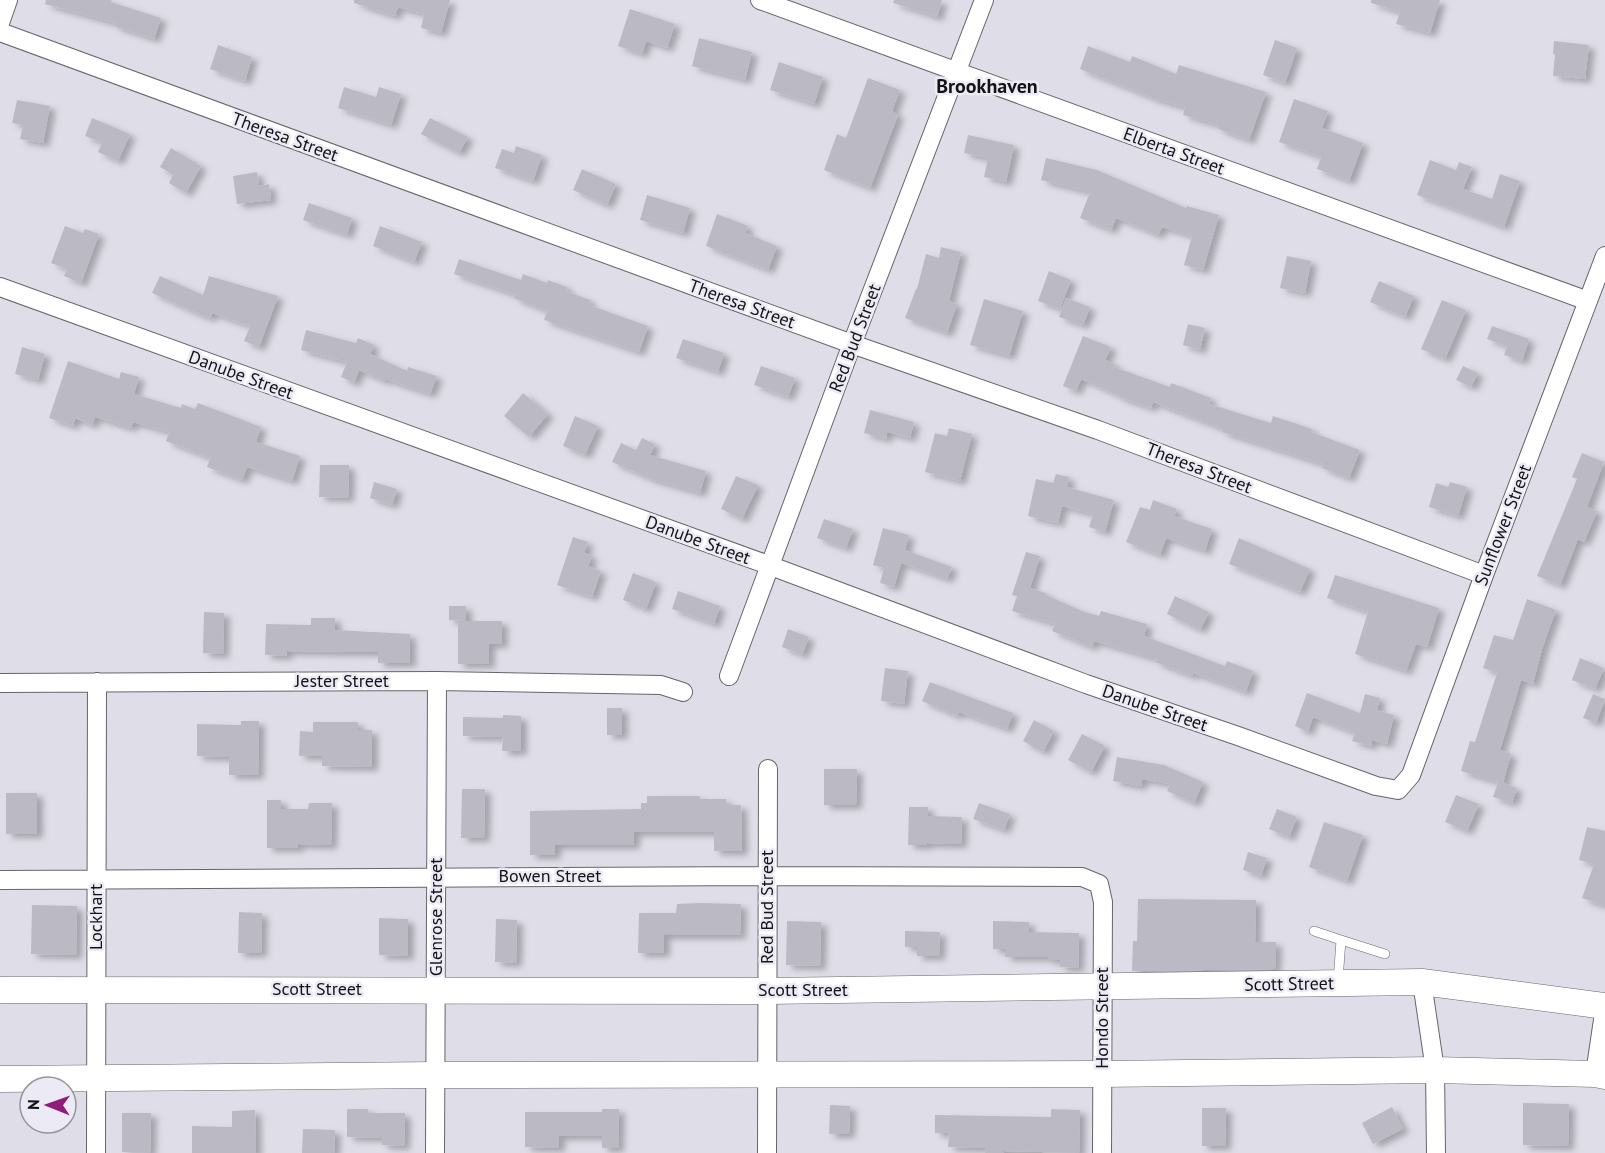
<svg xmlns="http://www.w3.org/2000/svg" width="1605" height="1153" font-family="'PT Sans',sans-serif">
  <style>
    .building { fill: #bbbac4; filter: url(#shadow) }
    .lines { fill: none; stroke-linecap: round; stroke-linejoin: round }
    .lane-casing { stroke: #66656d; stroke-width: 10 }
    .street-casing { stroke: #66656d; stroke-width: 20 }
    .secondary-casing { stroke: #66656d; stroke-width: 27 }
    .lane { stroke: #fff; stroke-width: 9 }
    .street { stroke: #fff; stroke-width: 18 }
    .secondary { stroke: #fff; stroke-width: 26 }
    .labels { text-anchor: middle; stroke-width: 5; stroke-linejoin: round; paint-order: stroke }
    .street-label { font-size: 18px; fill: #131316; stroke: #ecebf5 }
    .neighbourhood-label { font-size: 20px; font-weight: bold; fill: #131316; stroke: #ecebf5 }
  </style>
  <defs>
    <filter id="shadow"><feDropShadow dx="6" dy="4" stdDeviation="3" flood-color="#0004"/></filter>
  </defs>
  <rect width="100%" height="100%" fill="#dfdee8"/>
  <path class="building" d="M46 0H112L111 2 161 18 154 39 114 26 115 23 45 4Z
    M354 0H450L441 33 421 28 424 14 398 7 395 16 354 3Z
    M894 0H942L937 17 893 3Z
    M1371 0H1440L1430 33 1396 24 1400 12 1371 3Z
    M630 9 675 24 667 48 646 41 642 54 618 46Z
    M699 38 752 52 745 80 692 66Z
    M1275 40 1297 48 1285 83 1263 75Z
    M1554 41 1589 45 1585 79 1553 76 1555 54H1553Z
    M218 45 252 57 245 81 210 69Z
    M1088 46 1130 62 1132 56 1176 74 1179 65 1266 92 1249 140 1218 129 1219 125 1183 115 1185 107 1158 100 1080 69Z
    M779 62 823 77 814 104 770 90Z
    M868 78 900 90 892 111 898 115 870 188 824 170 837 134 846 138Z
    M344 87 376 97 379 87 401 94 391 125 338 108Z
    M1294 99 1328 111 1322 128 1363 143 1349 181 1317 169 1321 157 1279 142Z
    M17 100 50 106 43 143 20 139 23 125 12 123Z
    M92 118 130 134 118 161 98 152 102 143 85 136Z
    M430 118 468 137 459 153 421 134Z
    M968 135 1014 145 1006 182 984 177 988 158 964 153Z
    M516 146 542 155 533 181 495 168 502 149 514 153Z
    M171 148 201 166 186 193 169 183 173 175 160 167Z
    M1046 158 1097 170 1186 208 1187 206 1219 215 1203 270 1184 265 1192 236 1162 227 1158 235 1116 218 1111 230 1080 218 1090 192 1041 180Z
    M1430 160 1456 170 1459 162 1472 167 1463 189 1492 199 1500 174 1520 181 1504 227 1417 195Z
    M582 169 616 184 607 205 573 190Z
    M257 172 259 186 269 184 271 200 237 204 233 176Z
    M647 195 690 208 683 233 640 220Z
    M309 203 352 218 347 235 303 220Z
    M717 214 748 226 745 233 777 246 768 270 706 246Z
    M65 226 83 233 85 229 99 234 81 283 64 276 67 269 51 263Z
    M380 226 422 242 414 262 373 246Z
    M941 247 961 252 949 301 957 304 947 333 905 318 916 289H917L926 254 939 258Z
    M1287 256 1311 261 1305 293 1280 288Z
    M459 259 521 280 523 274 547 283 548 280 567 287 566 291 590 300 589 305 648 326 639 352 544 320 547 311 514 298 516 295 454 274Z
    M1049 271 1071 280 1060 309 1038 301Z
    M160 276 203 295 209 276 278 296 259 347 244 341 250 326 212 313 210 318 199 314 152 293Z
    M1379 281 1414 296 1405 317 1370 302Z
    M1066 298 1090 307 1083 325 1059 317Z
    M984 299 1023 311 1009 356 970 345Z
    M1442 300 1466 310 1445 359 1421 349Z
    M1188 324 1205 328 1200 350 1183 345Z
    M1492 326 1529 339 1522 361 1504 355 1507 346 1487 339Z
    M306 330 356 343 358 338 374 345 370 354 407 371 408 367 437 376 430 394 385 379 384 381 359 370 354 383 341 377 347 362 301 350Z
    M1083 336 1111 347 1105 360 1115 364 1114 367 1170 387 1171 383 1211 398 1209 404 1271 423 1273 416 1312 429 1311 432 1360 450 1349 478 1322 468 1323 464 1222 432 1223 429 1153 402 1151 408 1119 397 1120 396 1081 379 1076 391 1063 386Z
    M683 339 724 353 718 372 676 358Z
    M22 347 45 354 38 380 15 374Z
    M68 361 119 379 121 372 139 377 134 394 181 408 182 404 195 409 198 403 261 427 256 442 300 456 292 481 247 467 242 480 207 467 210 458 166 441 169 432 133 422 131 428 95 417 92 425 75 418 73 426 49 418Z
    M761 366 795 378 788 397 754 385Z
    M1463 366 1478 373 1471 387 1456 380Z
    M523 393 548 414 529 437 504 416Z
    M870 410 914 422 910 438 887 432 886 439 864 433Z
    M575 416 598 426 585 455 563 446Z
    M949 428 972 434 960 481 925 472 935 433 947 436Z
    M642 438 655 444 650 455 706 471 700 493 651 479 612 462 621 443 636 450Z
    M1582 453 1604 462 1587 507 1597 511 1584 542 1578 539 1560 585 1537 576 1577 479 1572 477Z
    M320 465H349L348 498 319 497Z
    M1056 474 1069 477 1067 487 1114 500 1105 532 1089 527 1093 514 1062 506 1058 523 1028 516 1036 479 1053 483Z
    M736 476 758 485 742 519 721 509Z
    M374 482 397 489 392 505 370 498Z
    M1450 482 1467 487 1458 516 1429 507 1436 483 1448 487Z
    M1153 500 1177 509 1174 516 1212 529 1205 551 1166 538 1160 555 1126 542 1140 507 1150 510Z
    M824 519 853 529 846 548 817 538Z
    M883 528 909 535 905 550 952 567 947 579 901 563 894 587 880 583 884 568 873 565Z
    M573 537 588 542 584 553 592 556 588 566 601 571 592 597 557 585Z
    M1239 538 1310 569 1300 592 1229 564Z
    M1026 552 1040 556 1030 588 1046 593V595L1082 611 1099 616 1101 611 1147 624 1144 636 1225 666 1227 661 1253 671 1246 692 1193 673 1192 676 1155 662 1157 659 1094 641 1092 647 1052 631 1055 624 1012 611 1017 596 1012 595Z
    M633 573 656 582 646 609 623 600Z
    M1335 575 1439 608 1427 647 1416 644 1406 671 1355 654 1368 612 1327 598Z
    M678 591 720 606 714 624 672 609Z
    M1175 596 1209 612 1200 630 1167 614Z
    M1527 599 1556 610 1542 649 1533 684 1521 680 1500 750 1511 754 1503 783 1517 788 1512 803 1493 797 1498 782 1461 771 1470 741 1475 742 1497 673 1483 668 1494 635 1513 640Z
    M449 606H466V621L449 620Z
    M204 612 224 613 223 654 203 653Z
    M311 618H335V630L410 634V663H378V652L287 651 286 656 265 655 266 624 311 625Z
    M458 621H502V644H489V664H458Z
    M788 629 809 637 802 655 782 647Z
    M1580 658 1604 668 1595 689 1572 680Z
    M885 668 908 671 904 704 881 701Z
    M930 682 1013 713 1007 729 959 712 957 716 922 701Z
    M1307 693 1360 713 1365 694 1380 698 1377 710 1394 715 1387 744 1372 740 1371 746 1352 741 1355 733 1313 717 1308 732 1295 726Z
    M1593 694 1605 699 1596 723 1583 718Z
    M607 708H622V735H607Z
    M503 715 521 716V751H502L503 737 463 736V717L503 718Z
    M1034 720 1054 731 1043 752 1023 741Z
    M241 721H259L258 775H229V757L197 756V724L241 725Z
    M313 722H358V730H372V767L322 766V756H299L300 731 313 732Z
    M1082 734 1105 746 1091 772 1068 760Z
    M1117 757 1164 765 1203 782 1194 803 1167 791 1170 784 1142 779 1141 786 1113 781Z
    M824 769H857L856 805H824Z
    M462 789H485L484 838H461Z
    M6 793H37V834H6Z
    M1456 795 1479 804 1467 831 1445 822Z
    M647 796H700V799H726V805H741L742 851H714V832H634V845H555V855H530V811L641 809V803H647Z
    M267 800H281V809H308L309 803H332L331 845 298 844V848H267Z
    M979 803 1010 814 1004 830 973 819Z
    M909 807H928V816L962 817 961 844 927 843V845H908Z
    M1277 809 1297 817 1289 837 1269 829Z
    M1324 822 1363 835 1347 881 1309 867Z
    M1587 827 1605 831V906L1582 898 1594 864 1579 860Z
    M1248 852 1267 858 1261 876 1243 870Z
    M1138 899 1256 900 1255 942H1276L1275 969 1132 971 1133 941H1137Z
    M700 903 741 904 740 935H664V953H638L639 913H676L677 904Z
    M32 905 77 906 76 955 31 954Z
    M239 912 262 913 261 953H238Z
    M379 918 408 919V956L379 955Z
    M496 919 517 920 516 963 495 962Z
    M787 921 821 922 820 966 786 965Z
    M993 921 1029 922V932L1079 933 1078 968 1060 967V960H1048V957H1005V949H993Z
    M905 931 940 932 939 956H917V947H905Z
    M1523 1103 1569 1104 1568 1146 1523 1145Z
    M830 1105 850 1106 849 1134H829Z
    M1392 1107 1403 1129 1373 1144 1362 1123Z
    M1202 1108H1226L1225 1146H1202Z
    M347 1109H368V1113H405L404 1146 382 1145V1138L347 1137Z
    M602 1109H619L618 1148H602V1136H559V1148L525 1147V1112H602Z
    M1051 1109 1080 1110 1079 1153 1004 1151V1153H985L986 1148 948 1147 949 1133H935V1115L1051 1117Z
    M255 1110 256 1153H192V1126L232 1127V1111Z
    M122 1113H151L150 1153 122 1152Z
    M303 1129 335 1130 334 1153H302Z"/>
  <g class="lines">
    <defs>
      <path id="lane" d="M1314 931 1341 940 1338 981
        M1341 940 1385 954"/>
      <path id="street" d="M760 0 1588 301
        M0 23 8 0
        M0 32 852 344 1098 430 1484 575
        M0 287 771 566 1086 684 1238 736 1376 786 1398 790 1411 775 1484 575 1605 256
        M729 676 852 344 984 0
        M0 683 437 681 661 685 683 692
        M0 880 767 876 1082 877 1099 884 1103 902 1102 1153
        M1422 982 1435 1070 1436 1153
        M1595 1074 1605 1006
        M96 1153 97 682
        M435 1153 437 681
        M767 1153 768 769"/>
      <path id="secondary" d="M0 990 767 991 1422 982 1605 1006
        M0 1079 436 1075 1102 1074 1435 1070 1595 1074 1605 1076"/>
    </defs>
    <use href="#lane" class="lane-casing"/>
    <use href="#street" class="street-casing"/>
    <use href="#secondary" class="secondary-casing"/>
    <use href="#lane" class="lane"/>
    <use href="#street" class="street"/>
    <use href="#secondary" class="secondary"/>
  </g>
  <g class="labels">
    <g class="street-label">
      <text transform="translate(285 137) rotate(20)" y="6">Theresa Street</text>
      <text transform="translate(1174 151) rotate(20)" y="6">Elberta Street</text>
      <text transform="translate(742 304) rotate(20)" y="6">Theresa Street</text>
      <text transform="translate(855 338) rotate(-69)" y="6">Red Bud Street</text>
      <text transform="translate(241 375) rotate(20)" y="6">Danube Street</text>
      <text transform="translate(1199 468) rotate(21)" y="6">Theresa Street</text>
      <text transform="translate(1503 525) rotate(-69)" y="6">Sunflower Street</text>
      <text transform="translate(698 540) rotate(20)" y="6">Danube Street</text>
      <text x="342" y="687">Jester Street</text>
      <text transform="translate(1155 708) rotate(19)" y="6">Danube Street</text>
      <text x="550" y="882">Bowen Street</text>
      <text transform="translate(767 907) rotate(-90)" y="6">Red Bud Street</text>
      <text transform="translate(96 917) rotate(-90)" y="6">Lockhart</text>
      <text transform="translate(436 917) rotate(-90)" y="6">Glenrose Street</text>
      <text transform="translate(1289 984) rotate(-1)" y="6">Scott Street</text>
      <text x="317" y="995">Scott Street</text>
      <text x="803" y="996">Scott Street</text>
      <text transform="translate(1102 1018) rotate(-90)" y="6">Hondo Street</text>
    </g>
    <g class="neighbourhood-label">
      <text x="987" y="93">Brookhaven</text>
    </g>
  </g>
  <g transform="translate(48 1105) rotate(271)"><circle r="28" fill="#ecebf5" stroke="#95959c" stroke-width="1.5"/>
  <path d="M0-4.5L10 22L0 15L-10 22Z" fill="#911c7b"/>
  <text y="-9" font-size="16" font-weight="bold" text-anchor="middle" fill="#131316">N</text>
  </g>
</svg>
